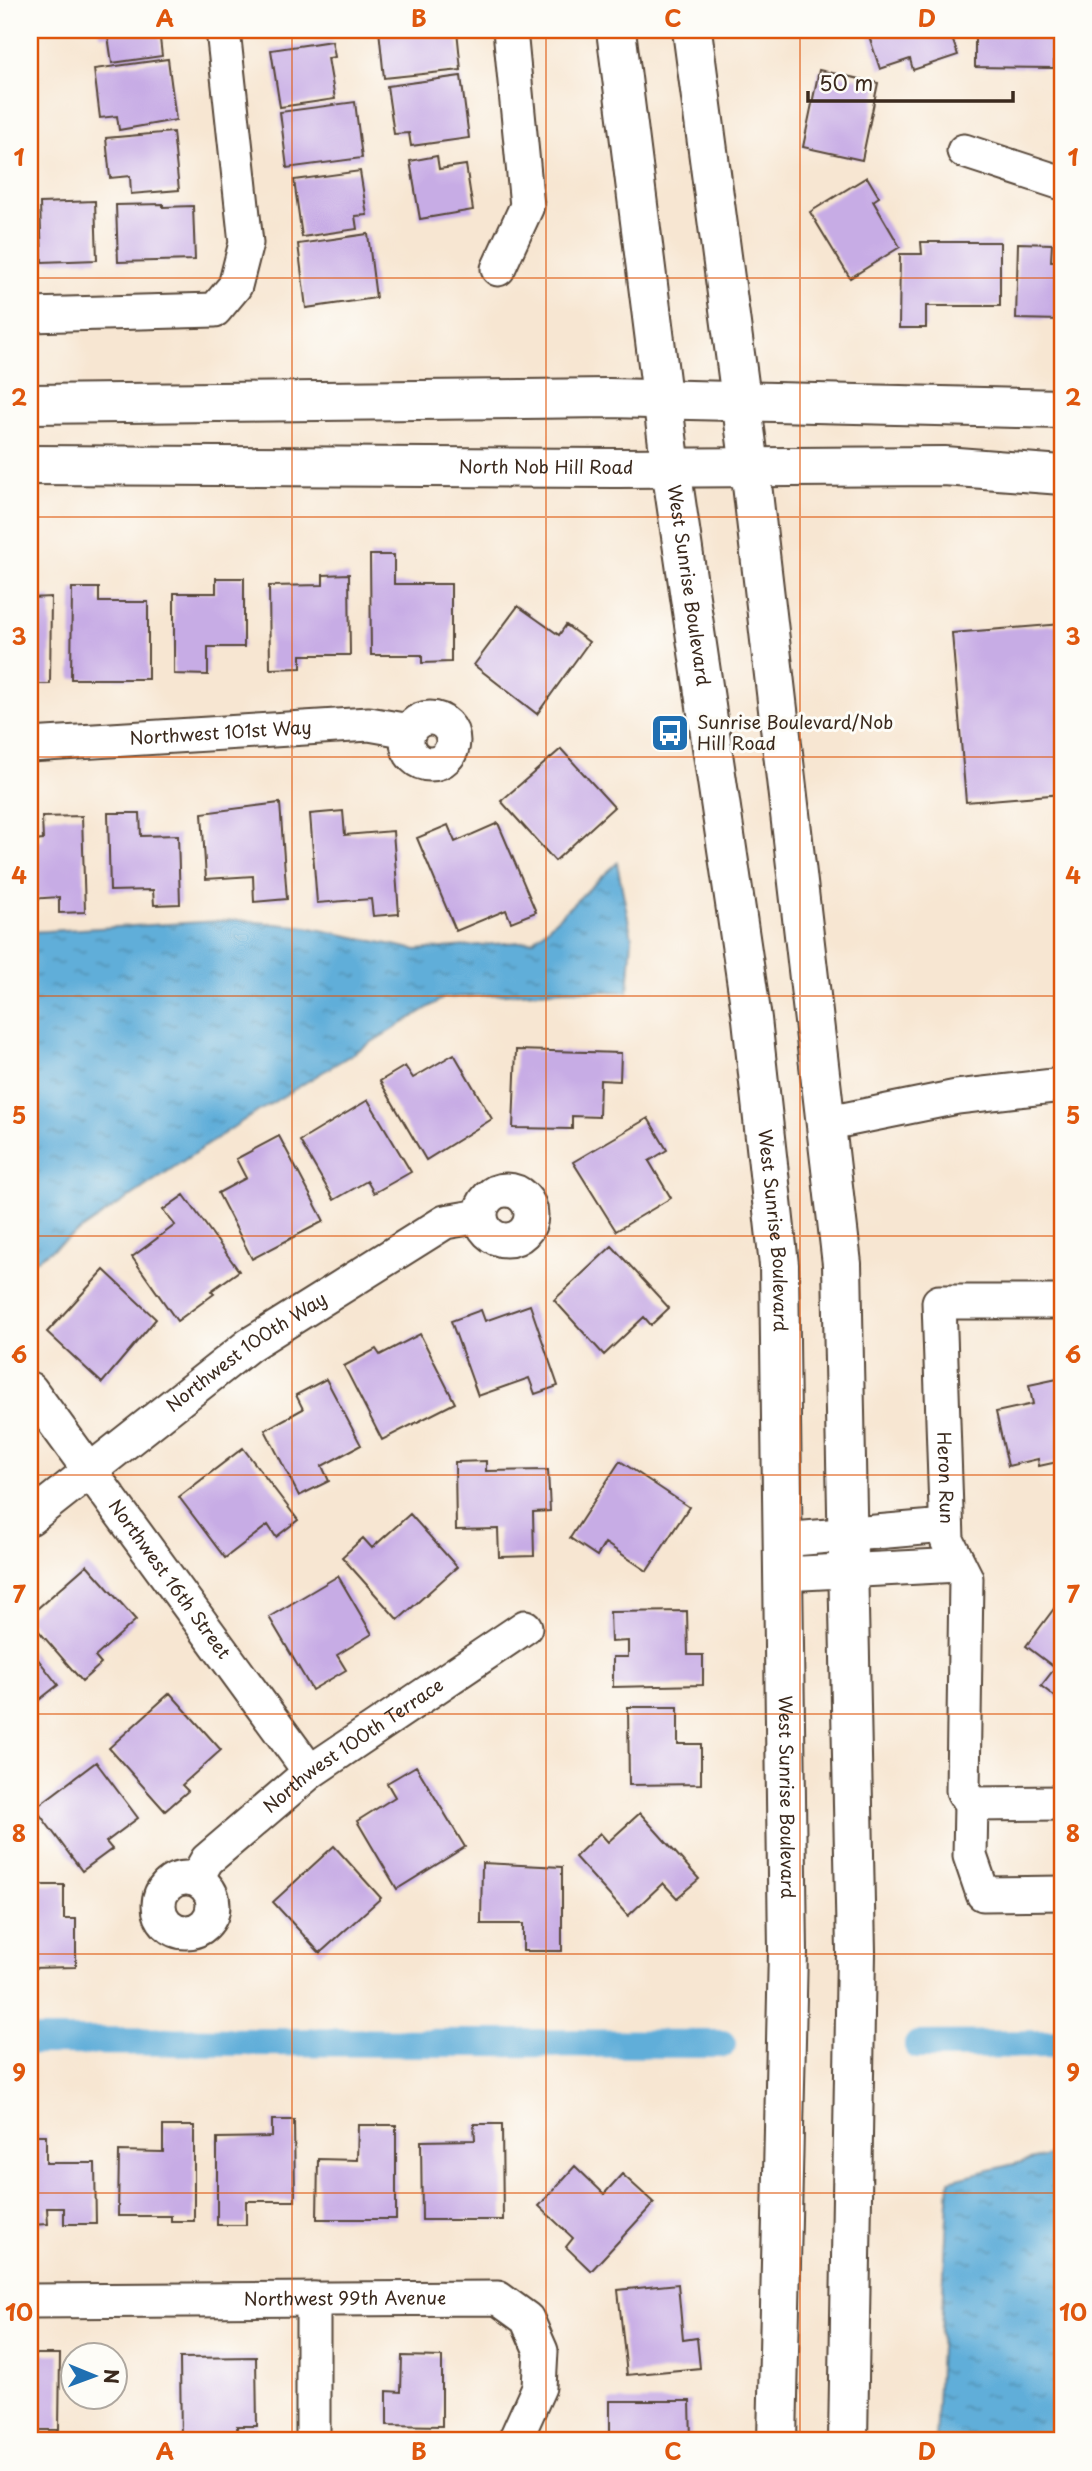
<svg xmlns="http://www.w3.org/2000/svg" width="1092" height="2471" font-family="'Playpen Sans',sans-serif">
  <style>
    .water { fill: url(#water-ripples); stroke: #4e6c7c; stroke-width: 2 }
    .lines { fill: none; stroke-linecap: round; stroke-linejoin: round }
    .canal { stroke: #60aed9; stroke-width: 28 }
    .building { fill: #c7ace5 }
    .minor-casing { stroke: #574639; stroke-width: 37 }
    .major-casing { stroke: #574639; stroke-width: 42 }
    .highway-casing { stroke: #574639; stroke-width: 42 }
    .minor { stroke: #fff; stroke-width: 33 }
    .major { stroke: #fff; stroke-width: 38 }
    .highway { stroke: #fff; stroke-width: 38 }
    .grid { fill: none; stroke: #df570d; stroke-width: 2; stroke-opacity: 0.55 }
    .labels { text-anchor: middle; stroke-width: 6; stroke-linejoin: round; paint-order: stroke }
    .street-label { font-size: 18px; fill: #3b2a1e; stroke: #fdfcf7 }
    .poi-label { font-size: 18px; fill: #3b2a1e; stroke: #fdfcf7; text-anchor: start }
    .neatline { fill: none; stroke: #df570d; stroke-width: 2.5 }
    .grid-label { font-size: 23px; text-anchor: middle; font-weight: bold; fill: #df570d }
  </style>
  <defs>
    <pattern id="water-ripples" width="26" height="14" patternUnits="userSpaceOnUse" patternTransform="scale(1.75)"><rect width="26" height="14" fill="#60aed9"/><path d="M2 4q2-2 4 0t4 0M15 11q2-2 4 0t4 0" fill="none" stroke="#508eaf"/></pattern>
  </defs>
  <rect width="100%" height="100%" fill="#fdfcf7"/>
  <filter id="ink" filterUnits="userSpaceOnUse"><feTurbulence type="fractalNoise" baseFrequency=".0143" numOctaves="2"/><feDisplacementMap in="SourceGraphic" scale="14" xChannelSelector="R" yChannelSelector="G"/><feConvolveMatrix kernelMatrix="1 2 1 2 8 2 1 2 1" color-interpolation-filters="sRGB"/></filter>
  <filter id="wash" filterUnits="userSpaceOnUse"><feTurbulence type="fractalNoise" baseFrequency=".00686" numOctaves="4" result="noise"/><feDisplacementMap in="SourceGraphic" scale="28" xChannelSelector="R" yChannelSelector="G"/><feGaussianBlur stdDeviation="1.57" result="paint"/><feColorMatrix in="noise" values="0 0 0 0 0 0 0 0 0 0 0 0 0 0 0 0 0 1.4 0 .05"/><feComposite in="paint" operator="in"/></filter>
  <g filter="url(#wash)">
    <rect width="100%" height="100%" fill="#f7e6d2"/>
    <path class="water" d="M617 863 632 938 628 992 567 990 444 998 241 1122 30 1264V932L237 920 306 927 417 950 533 941Z
      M1062 1514V1571L1051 1568Z
      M1062 2152V2354L1052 2441H935L949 2180Z"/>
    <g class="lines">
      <path class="canal" d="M30 2041 722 2044
        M918 2045 1062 2044"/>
    </g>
    <g id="blocks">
      <path class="building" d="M99 30H159L162 56 112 63 108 36 100 35Z
        M379 30H457L461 70 384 78Z
        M867 30H949L958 55 913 70 910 59 880 69Z
        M975 30H1054V68L975 67Z
        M332 41 335 57 328 58 335 99 280 107 271 50Z
        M168 59 176 120 119 130 117 116 100 118 94 69Z
        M819 70 878 83 862 160 803 147Z
        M461 76 469 138 411 146 409 133 394 134 387 86Z
        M355 102 362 158 287 168 280 112Z
        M173 132 179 190 131 194 130 176 110 178 106 138Z
        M437 156 439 169 466 165 473 210 420 219 410 161Z
        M360 171 367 215 355 216 357 229 302 237 294 180Z
        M867 177 879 197 873 201 900 247 850 278 810 212Z
        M95 201 97 260 42 262 40 203Z
        M163 204V207L193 206 195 260 118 262 116 205Z
        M32 226 34 258H30V227Z
        M368 234 376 298 306 308 298 244Z
        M921 242H1000V306H926V328H899L900 254H922Z
        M1018 243 1052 244 1051 261H1062V320L1016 319Z
        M370 555H394V584H451V662L422 663V655H371Z
        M349 574 350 655H301V668L270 669 269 586 323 585V575Z
        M216 578H244V647H208V675L174 674V593H216Z
        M72 588H99V602H148V679H71Z
        M51 597 50 684H30V598Z
        M518 606 559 635 566 625 589 642 537 714 474 665Z
        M1062 624V794L966 802 952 633Z
        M561 749 614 807 555 861 501 801Z
        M280 803 287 899 254 902 253 876 206 879 202 813Z
        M343 811 345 835 393 831 399 914 373 916 371 899 317 903 310 814Z
        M108 813H140L141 836 178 835 180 904 154 905 153 890 110 891Z
        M30 815H33L34 841 43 840 42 817 82 816 85 912 59 913V897L30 899Z
        M498 823 536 912 511 922 506 910 456 931 417 838 448 825 455 842Z
        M516 1050 621 1053 620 1081 600 1080 599 1117 572 1116V1129L513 1128Z
        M454 1054 492 1119 426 1160 380 1081 405 1066 413 1078Z
        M368 1100 411 1172 374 1193 367 1181 334 1200 300 1141Z
        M648 1118 667 1150 649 1161 671 1198 616 1231 573 1162Z
        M279 1136 324 1221 252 1259 218 1193 246 1178 236 1159Z
        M184 1195 239 1271 211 1291 214 1294 177 1321 132 1257 175 1225 163 1210Z
        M612 1246 669 1308 651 1325 644 1317 604 1355 554 1300Z
        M104 1270 156 1319 102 1383 47 1332Z
        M530 1305 558 1386 535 1394 529 1378 478 1396 451 1321 481 1310 485 1321Z
        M420 1334 455 1403 382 1440 344 1366 376 1349 380 1355Z
        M1062 1378V1461L1039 1466 1038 1459 1008 1466 996 1412 1033 1404 1029 1385Z
        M326 1379 361 1445 322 1466 329 1481 299 1496 265 1430 303 1409 296 1395Z
        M243 1448 298 1520 276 1537 268 1525 225 1558 179 1497Z
        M486 1461V1471L548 1470 550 1511 533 1512 534 1556 499 1557 498 1529 456 1530 455 1462Z
        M620 1461 689 1507 647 1571 605 1543 597 1556 570 1538Z
        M410 1514 457 1567 398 1620 342 1557 363 1538 372 1548Z
        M87 1565 136 1620 95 1657 101 1664 82 1681 30 1621V1615Z
        M338 1576 372 1634 337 1655 346 1670 312 1690 269 1617Z
        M1059 1602 1062 1605V1702L1041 1686 1055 1668 1026 1646Z
        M687 1611 688 1655H703V1685L613 1687V1657H628V1641L611 1642 610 1612Z
        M30 1649 58 1685 30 1707Z
        M170 1693 221 1750 182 1785 188 1791 165 1811 109 1748Z
        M628 1707H678V1744H701V1784L629 1785Z
        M96 1762 138 1818 106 1842 112 1849 82 1871 35 1808Z
        M416 1766 465 1847 397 1889 357 1821 395 1797 387 1783Z
        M640 1813 699 1879 677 1898 663 1883 628 1916 575 1857 600 1833 608 1842Z
        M334 1846 381 1898 320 1953 273 1902Z
        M482 1863 562 1867V1951H523V1924H481Z
        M30 1885H64V1919H76V1967L30 1968Z
        M272 2120H294L295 2201H246V2225H217V2138L272 2137Z
        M474 2124H502L503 2220H422L421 2141 475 2140Z
        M358 2125H396V2219H317L318 2159 357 2160Z
        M163 2126H194V2221H171V2216H118L119 2151 163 2152Z
        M30 2135H46V2163H95L96 2224H64V2208H47L48 2224 30 2225Z
        M575 2166 604 2194 622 2174 654 2203 591 2271 566 2247 573 2238 539 2206Z
        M678 2284 683 2340 697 2338 700 2368 627 2375 618 2290Z
        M30 2354H60L59 2430H30Z
        M402 2356 442 2357V2426L387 2425V2391L401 2392Z
        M256 2357 257 2426H237L238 2440 181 2441 180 2358Z
        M610 2401H690L691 2441H610Z"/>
    </g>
  </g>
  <g filter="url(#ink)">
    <use href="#blocks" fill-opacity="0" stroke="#574639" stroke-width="2"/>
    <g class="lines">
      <defs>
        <g id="minor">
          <path d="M964 151 1062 183"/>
          <path d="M498 269 527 206 510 30"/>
          <path d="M30 315 215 310 235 286 246 243 223 30"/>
          <circle cx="430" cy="741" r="23"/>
          <path id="s1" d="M30 745 369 724 409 731"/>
          <path d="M824 1124 957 1097 1062 1085"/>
          <circle cx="506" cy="1215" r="25"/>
          <path id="s2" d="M1062 1302H939L947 1540 966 1578 963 1791 971 1804 970 1856 983 1894 1062 1893"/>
          <path id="s3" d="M30 1389 310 1772"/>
          <path id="s4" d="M30 1518 249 1345 445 1222 480 1216"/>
          <path d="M782 1540 946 1526"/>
          <path d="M783 1574 959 1565"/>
          <path d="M971 1804 1062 1803"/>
          <circle cx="186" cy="1905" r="27"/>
          <path id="s5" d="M196 1879 207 1860 310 1772 525 1627"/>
          <path id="s6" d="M30 2301 498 2298 527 2319 541 2351 539 2387 516 2438"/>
          <path d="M313 2441V2299"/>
        </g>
        <g id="major">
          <path d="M30 404 609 398 1062 409"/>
          <path id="s7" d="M30 465 617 468 944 466 1062 475"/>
        </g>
        <g id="highway">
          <path id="s8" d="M616 30 671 468 752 1019 779 1265 788 1951 777 2441"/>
          <path d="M692 30 750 467 842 1264 856 1952 848 2441"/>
        </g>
      </defs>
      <use href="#minor" class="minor-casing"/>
      <use href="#major" class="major-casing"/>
      <use href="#highway" class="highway-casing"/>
      <use href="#minor" class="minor"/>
      <use href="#major" class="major"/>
      <use href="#highway" class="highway"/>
    </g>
  </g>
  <path class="grid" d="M292 30V2441M546 30V2441M800 30V2441M30 278H1062M30 517H1062M30 757H1062M30 996H1062M30 1236H1062M30 1475H1062M30 1714H1062M30 1954H1062M30 2193H1062"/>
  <defs>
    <symbol id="bus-square" viewBox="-11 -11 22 22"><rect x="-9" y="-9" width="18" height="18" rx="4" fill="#1f6fb2" stroke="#fdfcf7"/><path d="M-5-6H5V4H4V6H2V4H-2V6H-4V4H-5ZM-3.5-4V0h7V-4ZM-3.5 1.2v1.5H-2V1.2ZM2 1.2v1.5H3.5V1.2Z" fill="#fff"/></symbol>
  </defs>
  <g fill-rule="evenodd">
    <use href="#bus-square" x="648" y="711" width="44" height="44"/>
  </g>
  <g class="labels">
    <g class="street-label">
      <text dy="6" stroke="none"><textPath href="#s7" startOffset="516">North Nob Hill Road</textPath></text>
      <text dy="6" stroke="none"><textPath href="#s8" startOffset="560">West Sunrise Boulevard</textPath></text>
      <text dy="6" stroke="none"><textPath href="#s1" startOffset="191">Northwest 101st Way</textPath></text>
      <text dy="6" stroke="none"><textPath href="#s8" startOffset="1211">West Sunrise Boulevard</textPath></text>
      <text dy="6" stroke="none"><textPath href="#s4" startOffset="273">Northwest 100th Way</textPath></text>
      <text dy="6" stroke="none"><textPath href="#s2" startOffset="299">Heron Run</textPath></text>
      <text dy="6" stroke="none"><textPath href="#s3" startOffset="236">Northwest 16th Street</textPath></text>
      <text dy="6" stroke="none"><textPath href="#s5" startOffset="208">Northwest 100th Terrace</textPath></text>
      <text dy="6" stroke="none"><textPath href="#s8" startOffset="1778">West Sunrise Boulevard</textPath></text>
      <text dy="6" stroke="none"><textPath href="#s6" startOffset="315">Northwest 99th Avenue</textPath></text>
    </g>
    <g class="poi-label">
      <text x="697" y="729">Sunrise Boulevard/Nob<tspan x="697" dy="21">Hill Road</tspan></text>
    </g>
  </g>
  <rect width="1092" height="2471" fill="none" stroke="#fdfcf7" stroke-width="77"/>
  <g transform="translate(94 2376) rotate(91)"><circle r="33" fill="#fdfcf7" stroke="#afa8a0" stroke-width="2"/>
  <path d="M0-5L12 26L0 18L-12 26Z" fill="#1f6fb2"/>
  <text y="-10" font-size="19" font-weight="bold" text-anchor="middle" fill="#3b2a1e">N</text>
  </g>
  <path d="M808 91v10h205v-10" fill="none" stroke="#3b2a1e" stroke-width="3.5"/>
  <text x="819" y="91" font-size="21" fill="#3b2a1e" stroke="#fdfcf7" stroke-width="5" paint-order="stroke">50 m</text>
  <rect x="38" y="38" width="1016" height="2394" class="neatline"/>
  <g class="grid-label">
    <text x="165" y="27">A</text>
    <text x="419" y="27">B</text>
    <text x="673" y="27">C</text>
    <text x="927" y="27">D</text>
    <text x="19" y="166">1</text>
    <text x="1073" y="166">1</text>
    <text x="19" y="406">2</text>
    <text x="1073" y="406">2</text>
    <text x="19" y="645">3</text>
    <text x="1073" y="645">3</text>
    <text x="19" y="884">4</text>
    <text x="1073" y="884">4</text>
    <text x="19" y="1124">5</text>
    <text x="1073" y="1124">5</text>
    <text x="19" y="1363">6</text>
    <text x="1073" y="1363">6</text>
    <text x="19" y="1603">7</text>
    <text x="1073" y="1603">7</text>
    <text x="19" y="1842">8</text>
    <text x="1073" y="1842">8</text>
    <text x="19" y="2081">9</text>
    <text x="1073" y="2081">9</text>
    <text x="19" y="2321">10</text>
    <text x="1073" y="2321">10</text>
    <text x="165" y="2460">A</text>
    <text x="419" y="2460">B</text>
    <text x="673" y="2460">C</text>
    <text x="927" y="2460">D</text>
  </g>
</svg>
